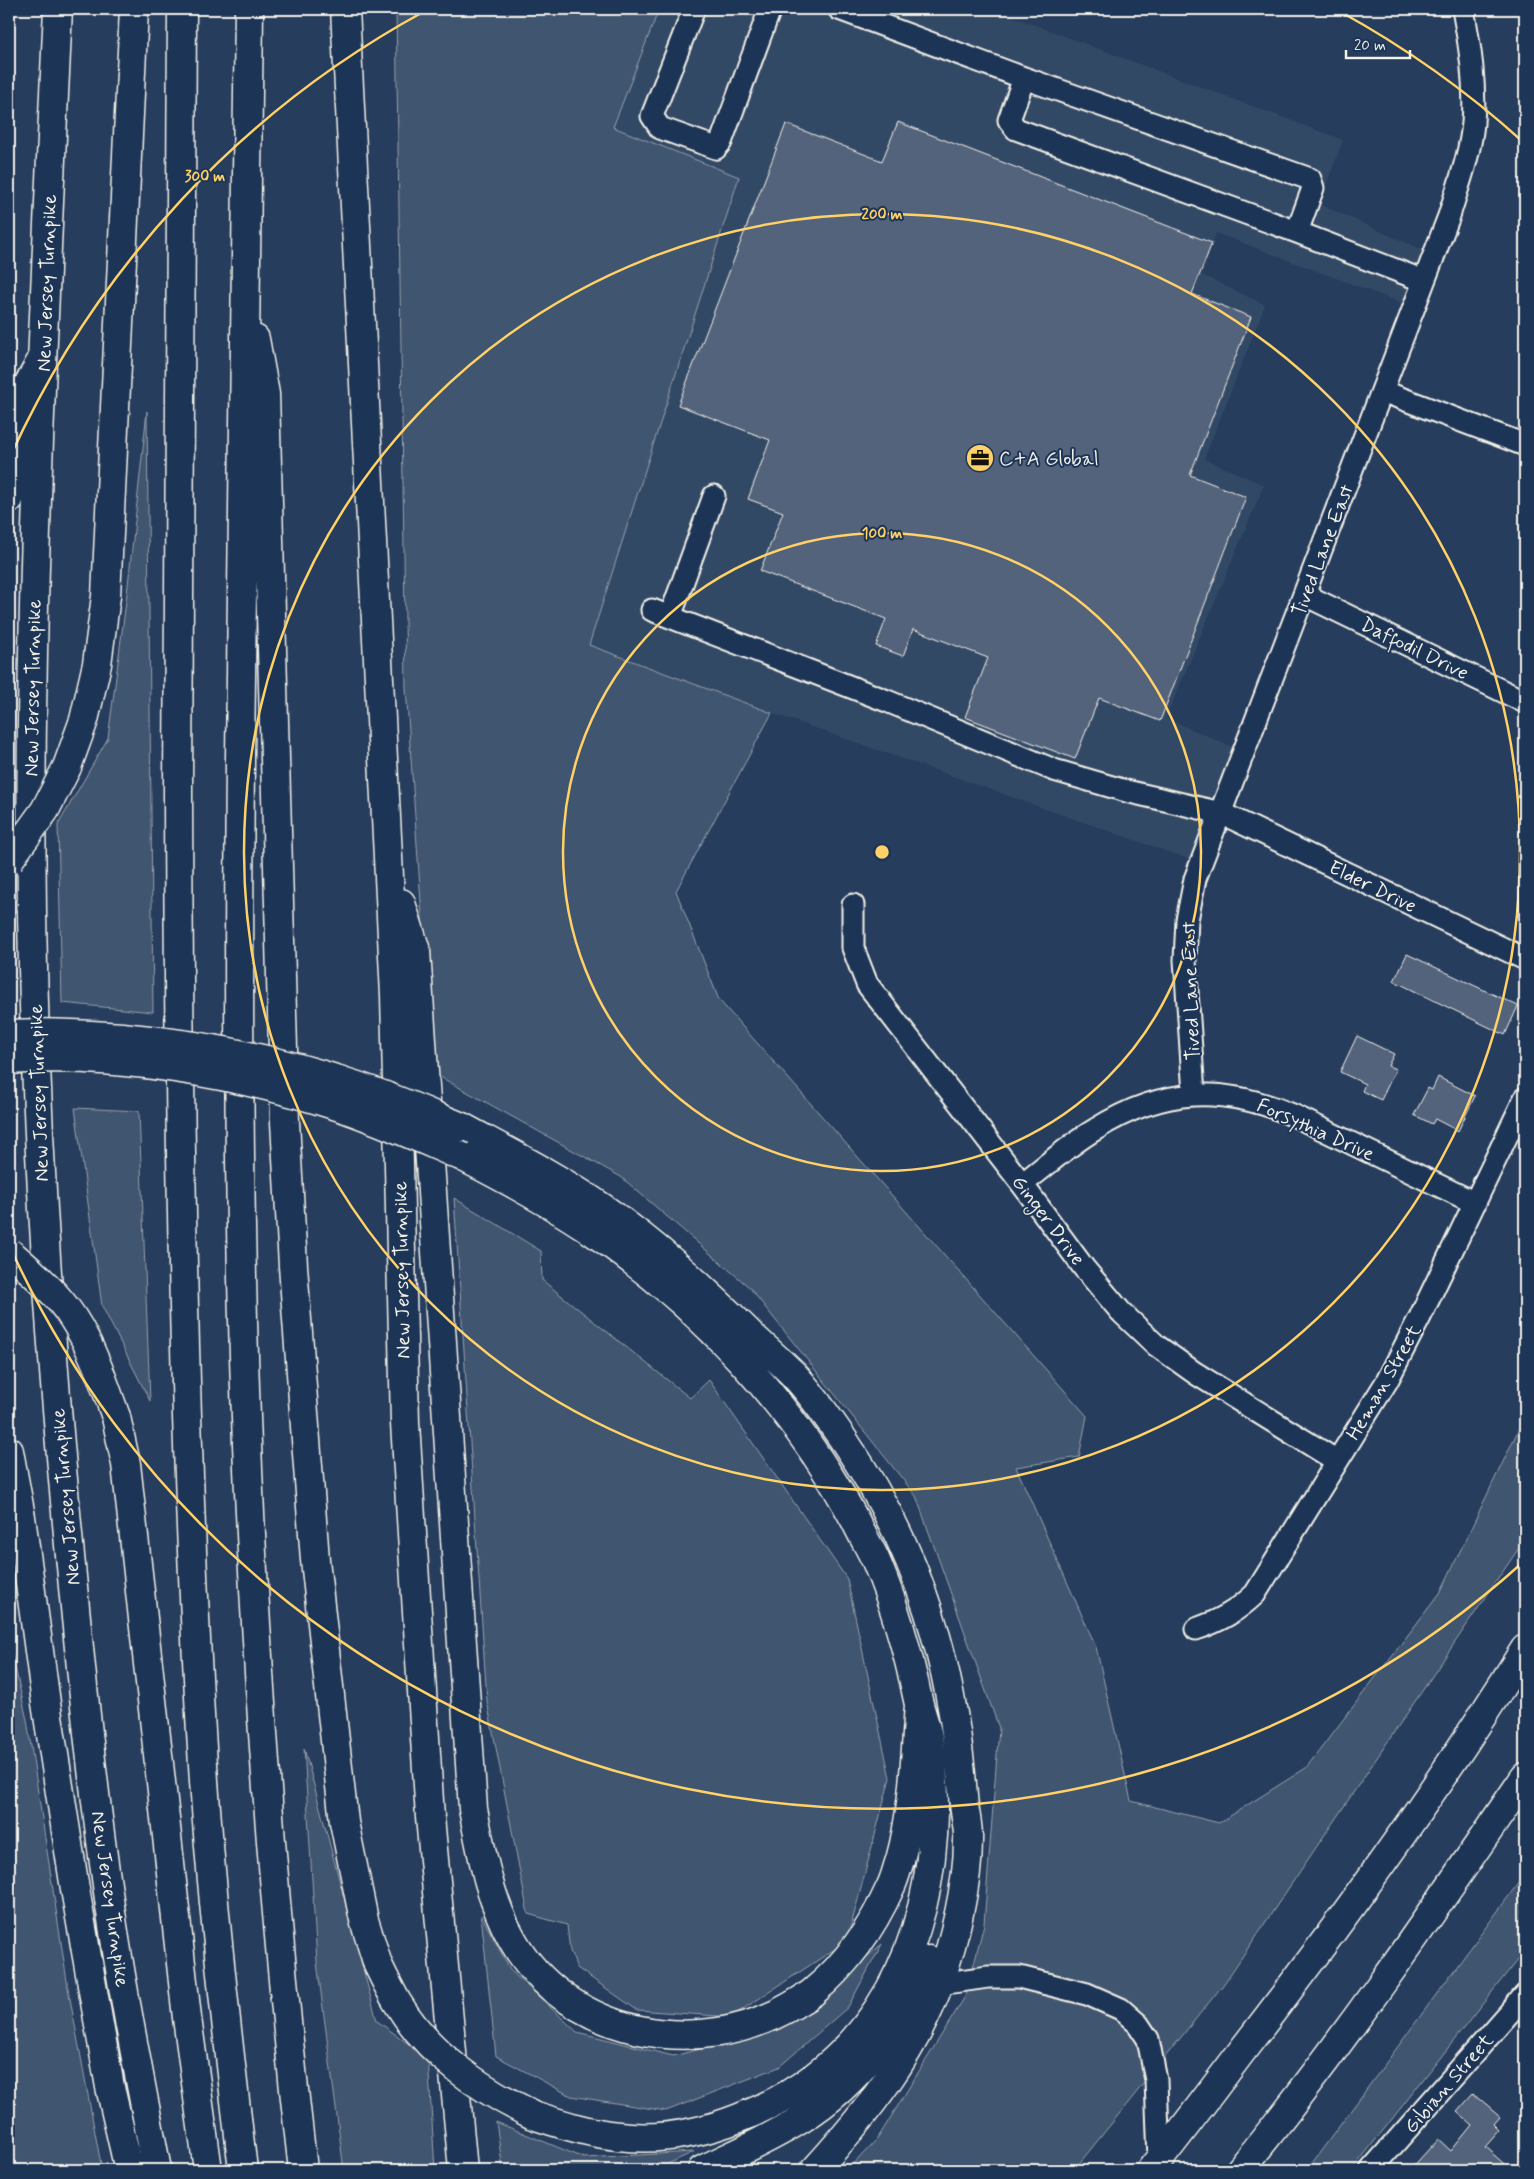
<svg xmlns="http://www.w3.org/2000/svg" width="1534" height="2179" font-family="Mynerve,sans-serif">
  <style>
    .built { fill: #334966 }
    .green { fill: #40546f; stroke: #9aa2ac }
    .building { fill: #52647b; stroke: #f4f1e8 }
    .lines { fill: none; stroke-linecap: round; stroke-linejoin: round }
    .minor-casing { stroke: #f4f1e8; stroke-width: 25 }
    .highway-casing { stroke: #f4f1e8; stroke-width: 31 }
    .minor { stroke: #1d3557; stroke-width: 21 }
    .highway { stroke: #1d3557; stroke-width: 28 }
    .highway-bridge-casing { stroke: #f4f1e8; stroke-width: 31; stroke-linecap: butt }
    .highway-bridge { stroke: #1d3557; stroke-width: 28 }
    .ring { fill: none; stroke: #ffd166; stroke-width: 2.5 }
    .labels { text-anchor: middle; stroke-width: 4; stroke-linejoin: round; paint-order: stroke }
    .street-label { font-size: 20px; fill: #f4f1e8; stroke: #1d3557 }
    .poi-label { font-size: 20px; fill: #f4f1e8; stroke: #1d3557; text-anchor: start }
    .centre { fill: #ffd166; stroke: #1d3557; stroke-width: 2.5 }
    .ring-label { font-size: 15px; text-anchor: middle; font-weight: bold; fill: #ffd166; stroke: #1d3557; stroke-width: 4; stroke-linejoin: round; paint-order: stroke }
  </style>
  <rect width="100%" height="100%" fill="#263d5d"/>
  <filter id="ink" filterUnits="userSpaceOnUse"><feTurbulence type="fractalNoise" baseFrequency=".02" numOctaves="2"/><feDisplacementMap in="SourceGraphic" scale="10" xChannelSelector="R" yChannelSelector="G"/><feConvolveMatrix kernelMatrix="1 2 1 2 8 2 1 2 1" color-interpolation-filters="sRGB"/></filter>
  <g filter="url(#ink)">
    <path class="built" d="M659 9H992L1343 140 1319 204 1436 256 1415 308 1216 233 1202 275 1265 305 1204 459 1264 485 1166 718 1239 750 1200 863 772 713 589 645 739 177 613 127Z"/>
    <path class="green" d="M396 9H659L613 127 739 177 589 645 772 713 676 891 719 1000 1087 1416 1079 1457 1016 1467 1096 1647 1131 1801 1219 1823 1306 1768 1440 1593 1525 1416V1539L1223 1985 1074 2170H848L878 2138 966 1995 984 1924 999 1728 916 1496 749 1287 621 1177 433 1073 406 688Z
      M147 411 153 1012 62 1003 58 825 108 738 127 594Z
      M75 1108 139 1111 150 1401 102 1306Z
      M454 1198 541 1251 542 1280 690 1398 709 1380 847 1579 890 1778 847 1941 731 2017 637 2010 577 1968 570 1951 567 1925 528 1914 487 1701Z
      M9 1641 27 1720 68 1988 102 2170H9Z
      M304 1748 377 2021 428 2058 435 2170H344L317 1962Z
      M1525 1874V1950L1352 2170H1307Z
      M481 1915 511 1971 577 2032 673 2056 780 2029 882 1944 848 2007 779 2067 666 2111 571 2096 496 2056Z
      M496 2122 584 2158 694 2152 654 2170H503Z"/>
    <path class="building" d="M898 122 1212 243 1192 294 1251 317 1190 475 1246 497 1160 721 1099 698 1075 759 965 717 988 658 913 629 903 656 876 646 886 619 760 571 783 512 748 499 770 440 678 405 786 124 882 161Z
      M1407 954 1518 1006 1505 1035 1394 981Z
      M1357 1036 1394 1054 1388 1066 1396 1069 1381 1100 1362 1091 1365 1084 1340 1072Z
      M1438 1077 1475 1096 1458 1131 1435 1119 1432 1124 1414 1115 1428 1088 1432 1090Z
      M1473 2094 1500 2117 1494 2124 1500 2130 1485 2147 1511 2170H1410L1438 2139 1451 2151 1472 2125 1457 2112Z"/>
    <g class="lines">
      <defs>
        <path id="minor" d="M694 9 652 116 660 128 716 148 721 142 770 9
          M839 9 1024 78 1009 120 1016 129 1297 232 1424 281
          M1024 78 1310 179 1313 188 1297 232
          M1382 391 1525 445
          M1305 595 1525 702
          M652 610 887 701 1054 770 1126 791 1221 813 1525 959
          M670 617 714 496
          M853 905V948L867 984 1022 1184 1084 1268 1121 1312 1157 1346 1195 1373 1337 1461
          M1194 1094 1185 960 1187 920 1195 879 1449 216C1458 186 1470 155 1473 123 1476 85 1470 46 1463 9
          M1022 1184C1046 1166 1070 1144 1096 1129 1163 1087 1223 1085 1295 1116L1475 1203
          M1196 1629C1220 1621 1237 1611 1255 1594L1387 1381 1420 1317 1525 1098
          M939 1984 988 1977H1019L1087 1994 1121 2009 1138 2024 1148 2039 1156 2080 1159 2160
          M1371 2170 1525 1995"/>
        <path id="highway" d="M58 9C44 310 28 611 32 913 35 1131 50 1349 71 1566 83 1692 96 1819 116 1945 128 2020 143 2095 157 2170
          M182 9C179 270 178 531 178 792 179 1121 183 1452 204 1781 213 1911 228 2041 243 2170
          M249 9C244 259 242 509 240 759 238 1023 238 1289 252 1553 263 1759 279 1965 303 2170
          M345 9 395 995 405 1423 430 1817 463 2170
          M255 339 265 394 285 1122 293 1266 315 1560 344 1822 364 1920 378 1965
          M9 499 17 418 22 396 40 363
          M67 767 84 720 97 664 106 596 134 9
          M401 903 416 951 473 1809C482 1854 489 1899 512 1939 567 2037 700 2061 793 2005 799 2001 807 1997 813 1992 847 1964 873 1926 891 1886 895 1878 897 1868 900 1860 914 1809 915 1757 919 1705
          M462 1127C510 1153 558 1177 603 1208 657 1245 704 1289 751 1335 765 1348 780 1361 794 1375 813 1395 829 1419 845 1442 920 1552 953 1665 963 1796 964 1811 969 1827 968 1841 968 1884 954 1941 940 1981 915 2053 865 2115 815 2170
          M463 1157C506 1179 549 1202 589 1229 699 1304 793 1404 856 1522 862 1535 870 1548 876 1561 895 1606 908 1652 918 1700 921 1714 927 1728 929 1742 934 1772 935 1806 933 1836 924 1965 862 2071 739 2118 701 2133 659 2141 618 2136 588 2133 561 2124 533 2115
          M116 1417 126 1464 187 2018 208 2170
          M9 1451 21 1517 46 1703 75 1889 110 2087 129 2170
          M702 2170C735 2154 770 2139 801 2119 860 2083 903 2022 929 1960
          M1151 2170C1183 2130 1214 2088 1245 2047 1344 1919 1439 1787 1525 1649
          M1240 2170C1342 2045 1434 1910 1525 1777"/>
      </defs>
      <use href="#minor" class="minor-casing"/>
      <use href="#highway" class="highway-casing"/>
      <use href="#minor" class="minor"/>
      <use href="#highway" class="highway"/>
      <defs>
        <path id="highway-bridge" d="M9 860 45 810 67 767
          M9 1034C46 1032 85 1034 122 1037 198 1044 273 1058 345 1082 385 1094 423 1111 462 1127
          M9 1060C112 1052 238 1074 337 1106 380 1120 421 1139 463 1157
          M9 1252C32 1272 56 1292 73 1318 93 1349 104 1383 116 1417
          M378 1965C384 1977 390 1990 397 2002 429 2055 480 2089 533 2115"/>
      </defs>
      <use href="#highway-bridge" class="highway-bridge-casing"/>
      <use href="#highway-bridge" class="highway-bridge"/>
    </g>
  </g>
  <g class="ring">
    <circle cx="882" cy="852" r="319"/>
    <circle cx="882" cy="852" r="638"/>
    <path d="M1522 1563A957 957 0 0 1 11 1249M11 455A957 957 0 0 1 425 11M1339 11A957 957 0 0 1 1522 141"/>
  </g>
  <defs>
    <symbol id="office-disc" viewBox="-11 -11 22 22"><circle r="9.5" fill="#ffd166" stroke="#1d3557"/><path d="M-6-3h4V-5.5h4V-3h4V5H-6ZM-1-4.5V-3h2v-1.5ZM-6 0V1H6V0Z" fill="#111"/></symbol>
  </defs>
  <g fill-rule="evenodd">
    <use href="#office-disc" x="964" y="442" width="32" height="32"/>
  </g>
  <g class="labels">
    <g class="street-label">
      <text transform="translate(46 283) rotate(-88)" y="7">New Jersey Turnpike</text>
      <text transform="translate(1322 550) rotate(-69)" y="7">Tived Lane East</text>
      <text transform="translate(1415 648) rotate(26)" y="7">Daffodil Drive</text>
      <text transform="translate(32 688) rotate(-89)" y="7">New Jersey Turnpike</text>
      <text transform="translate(1373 886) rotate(26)" y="7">Elder Drive</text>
      <text transform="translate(1190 991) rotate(-92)" y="7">Tived Lane East</text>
      <text transform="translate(38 1093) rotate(-92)" y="7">New Jersey Turnpike</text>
      <text transform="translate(1316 1129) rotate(24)" y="7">Forsythia Drive</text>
      <text transform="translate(1049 1220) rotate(53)" y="7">Ginger Drive</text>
      <text transform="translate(401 1270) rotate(-91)" y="7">New Jersey Turnpike</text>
      <text transform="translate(1383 1382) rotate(-60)" y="7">Heman Street</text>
      <text transform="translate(65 1497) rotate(-95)" y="7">New Jersey Turnpike</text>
      <text transform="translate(111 1899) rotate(82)" y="7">New Jersey Turnpike</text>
      <text transform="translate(1448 2083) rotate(-49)" y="7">Gibian Street</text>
    </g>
    <g class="poi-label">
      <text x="999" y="465">C+A Global</text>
    </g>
  </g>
  <circle cx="882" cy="852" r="8" class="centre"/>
  <g class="ring-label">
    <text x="205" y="181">300 m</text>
    <text x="882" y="219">200 m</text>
    <text x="882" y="538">100 m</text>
  </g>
  <rect width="1534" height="2179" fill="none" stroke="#1d3557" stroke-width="30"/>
  <rect x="15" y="15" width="1504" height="2149" fill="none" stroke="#f4f1e8" stroke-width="2" filter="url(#ink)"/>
  <path d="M1346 50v8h64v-8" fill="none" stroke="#f4f1e8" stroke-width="2.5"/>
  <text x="1354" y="50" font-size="15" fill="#f4f1e8" stroke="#1d3557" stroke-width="4" paint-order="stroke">20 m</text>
</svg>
